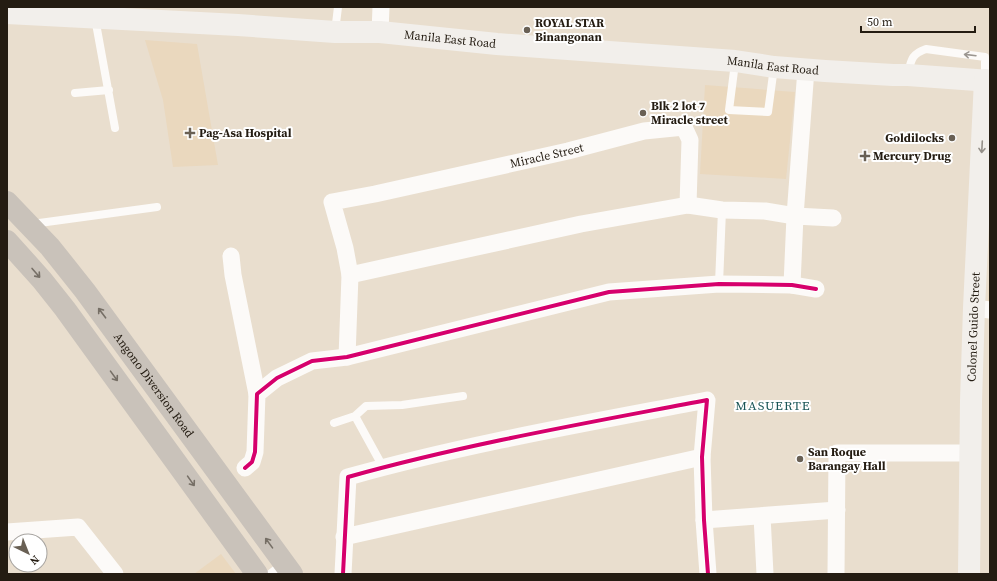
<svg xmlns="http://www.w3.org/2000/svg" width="997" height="581" font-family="'Source Serif 4',serif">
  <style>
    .built { fill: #ead8be }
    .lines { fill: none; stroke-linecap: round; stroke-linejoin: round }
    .lane { stroke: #fcfaf8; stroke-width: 8 }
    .street { stroke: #fcfaf8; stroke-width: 17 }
    .secondary { stroke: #f2efeb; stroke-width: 22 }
    .primary { stroke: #c9c2ba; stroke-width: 22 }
    .cycleway-casing { stroke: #fff; stroke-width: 6 }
    .cycleway { stroke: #d6006c; stroke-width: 4 }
    .oneway { stroke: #9b9690 }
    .oneway2 { stroke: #959089 }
    .oneway3 { stroke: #766f66 }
    .poi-dot { fill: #696054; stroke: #fff; stroke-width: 1.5 }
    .labels { text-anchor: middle; stroke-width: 4; stroke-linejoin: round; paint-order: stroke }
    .poi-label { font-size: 12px; font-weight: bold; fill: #241c12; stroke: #fff; text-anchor: start }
    .street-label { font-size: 12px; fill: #241c12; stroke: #fff }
    .neighbourhood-label { font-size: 13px; letter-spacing: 1px; fill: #195556; stroke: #fff }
  </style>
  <rect width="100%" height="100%" fill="#e9dece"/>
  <path class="built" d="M145 40 197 44 218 165 173 167 163 100Z
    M705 85 795 92 786 179 700 174Z
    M990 246V302H988Z
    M221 554 236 574H194Z"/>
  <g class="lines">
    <path class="lane" d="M95 18 115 128
      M335 32 338 7
      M735 63 729 110 768 112 774 67
      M908 74C911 61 911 54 926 49L985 57V80
      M75 93 109 90
      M32 224 157 207
      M719 284 722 210
      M355 416 383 467
      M334 423 355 416 366 406 402 405 463 396
      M270 574 284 563"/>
    <g class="street">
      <path d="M380 32 381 7"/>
      <path d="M231 256 233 275 257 394"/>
      <path d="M350 275 581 224 688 205 722 210 765 211 795 216 833 218"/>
      <path d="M792 285 795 216 806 69"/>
      <path d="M974 308 990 310"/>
      <path id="s1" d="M347 357 350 275 345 248 332 202 375 194 568 151 644 131 684 127 690 140 688 205"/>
      <path d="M245 468 252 462 255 452 257 394 277 378 312 361 347 357 609 292 719 284 792 285 816 289"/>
      <path d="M762 516 765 574"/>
      <path d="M704 520 837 510"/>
      <path d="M7 532 78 527 115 574"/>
      <path d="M344 537 702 457"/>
      <path d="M343 574 348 477C466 444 587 423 707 400L702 457 704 520 708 574"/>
      <path d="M836 574 837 453H971"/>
    </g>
    <g class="secondary">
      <path id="s2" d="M7 13 238 25 335 32H380L497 44 735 61 774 67 825 71 893 75H908L990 81"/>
      <path id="s3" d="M969 574 971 401 974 308 985 80"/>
    </g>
    <g class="primary">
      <path id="s4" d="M7 202 50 247 85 291 292 574"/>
      <path d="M7 241 42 280 65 309 257 574"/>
    </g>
    <defs>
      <path id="cycleway" d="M245 468 252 462 255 452 257 394 277 378 312 361 347 357 609 292 719 284 792 285 816 289
        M343 574 348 477C466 444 587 423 707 400L702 457 704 520 708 574"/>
    </defs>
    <use href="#cycleway" class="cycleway-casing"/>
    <use href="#cycleway" class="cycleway"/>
  </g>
  <defs><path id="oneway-shaft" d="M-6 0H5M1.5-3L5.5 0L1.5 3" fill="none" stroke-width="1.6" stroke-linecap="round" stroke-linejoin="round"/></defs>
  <use class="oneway" href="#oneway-shaft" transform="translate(970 55) rotate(-173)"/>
  <use class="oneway2" href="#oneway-shaft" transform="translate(982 147) rotate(93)"/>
  <g class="oneway3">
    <use href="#oneway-shaft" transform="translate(36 273) rotate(49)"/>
    <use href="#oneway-shaft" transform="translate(102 313) rotate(-127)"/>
    <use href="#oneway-shaft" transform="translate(114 376) rotate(54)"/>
    <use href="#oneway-shaft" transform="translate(191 481) rotate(55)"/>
    <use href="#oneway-shaft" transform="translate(269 543) rotate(-126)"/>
  </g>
  <g class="poi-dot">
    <circle cx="527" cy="30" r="4"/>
    <circle cx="643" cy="113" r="4"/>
    <path d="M188 127h4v4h4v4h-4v4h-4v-4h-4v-4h4z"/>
    <circle cx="952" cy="138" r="4"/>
    <path d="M863 150h4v4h4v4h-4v4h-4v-4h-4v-4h4z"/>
    <circle cx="800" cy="459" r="4"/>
  </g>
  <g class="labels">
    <g class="poi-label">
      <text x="535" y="27">ROYAL STAR<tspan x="535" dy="14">Binangonan</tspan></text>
      <text x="651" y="110">Blk 2 lot 7<tspan x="651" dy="14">Miracle street</tspan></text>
      <text x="199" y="137">Pag-Asa Hospital</text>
      <text x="944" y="142" text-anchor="end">Goldilocks</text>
      <text x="873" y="160">Mercury Drug</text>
      <text x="808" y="456">San Roque<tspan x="808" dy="14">Barangay Hall</tspan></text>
    </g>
    <g class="street-label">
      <text dy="4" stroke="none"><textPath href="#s2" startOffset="444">Manila East Road</textPath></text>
      <text dy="4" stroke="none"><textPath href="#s2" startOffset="768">Manila East Road</textPath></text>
      <text dy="4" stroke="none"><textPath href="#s1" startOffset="377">Miracle Street</textPath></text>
      <text dy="4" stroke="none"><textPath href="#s3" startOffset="247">Colonel Guido Street</textPath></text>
      <text dy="4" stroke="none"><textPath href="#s4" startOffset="235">Angono Diversion Road</textPath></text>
    </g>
    <g class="neighbourhood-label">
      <text x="773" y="410">MASUERTE</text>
    </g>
  </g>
  <rect width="997" height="581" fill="none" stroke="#241c12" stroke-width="16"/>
  <g transform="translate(28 553) rotate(137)"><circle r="19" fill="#ffffff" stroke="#a7a4a0"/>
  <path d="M0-3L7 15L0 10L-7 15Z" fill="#696054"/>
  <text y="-6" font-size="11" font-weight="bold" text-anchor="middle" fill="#241c12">N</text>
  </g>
  <path d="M861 26v6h114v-6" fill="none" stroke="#241c12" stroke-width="2"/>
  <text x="867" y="26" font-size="12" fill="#241c12" stroke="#ffffff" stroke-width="3" paint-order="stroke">50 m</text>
</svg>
